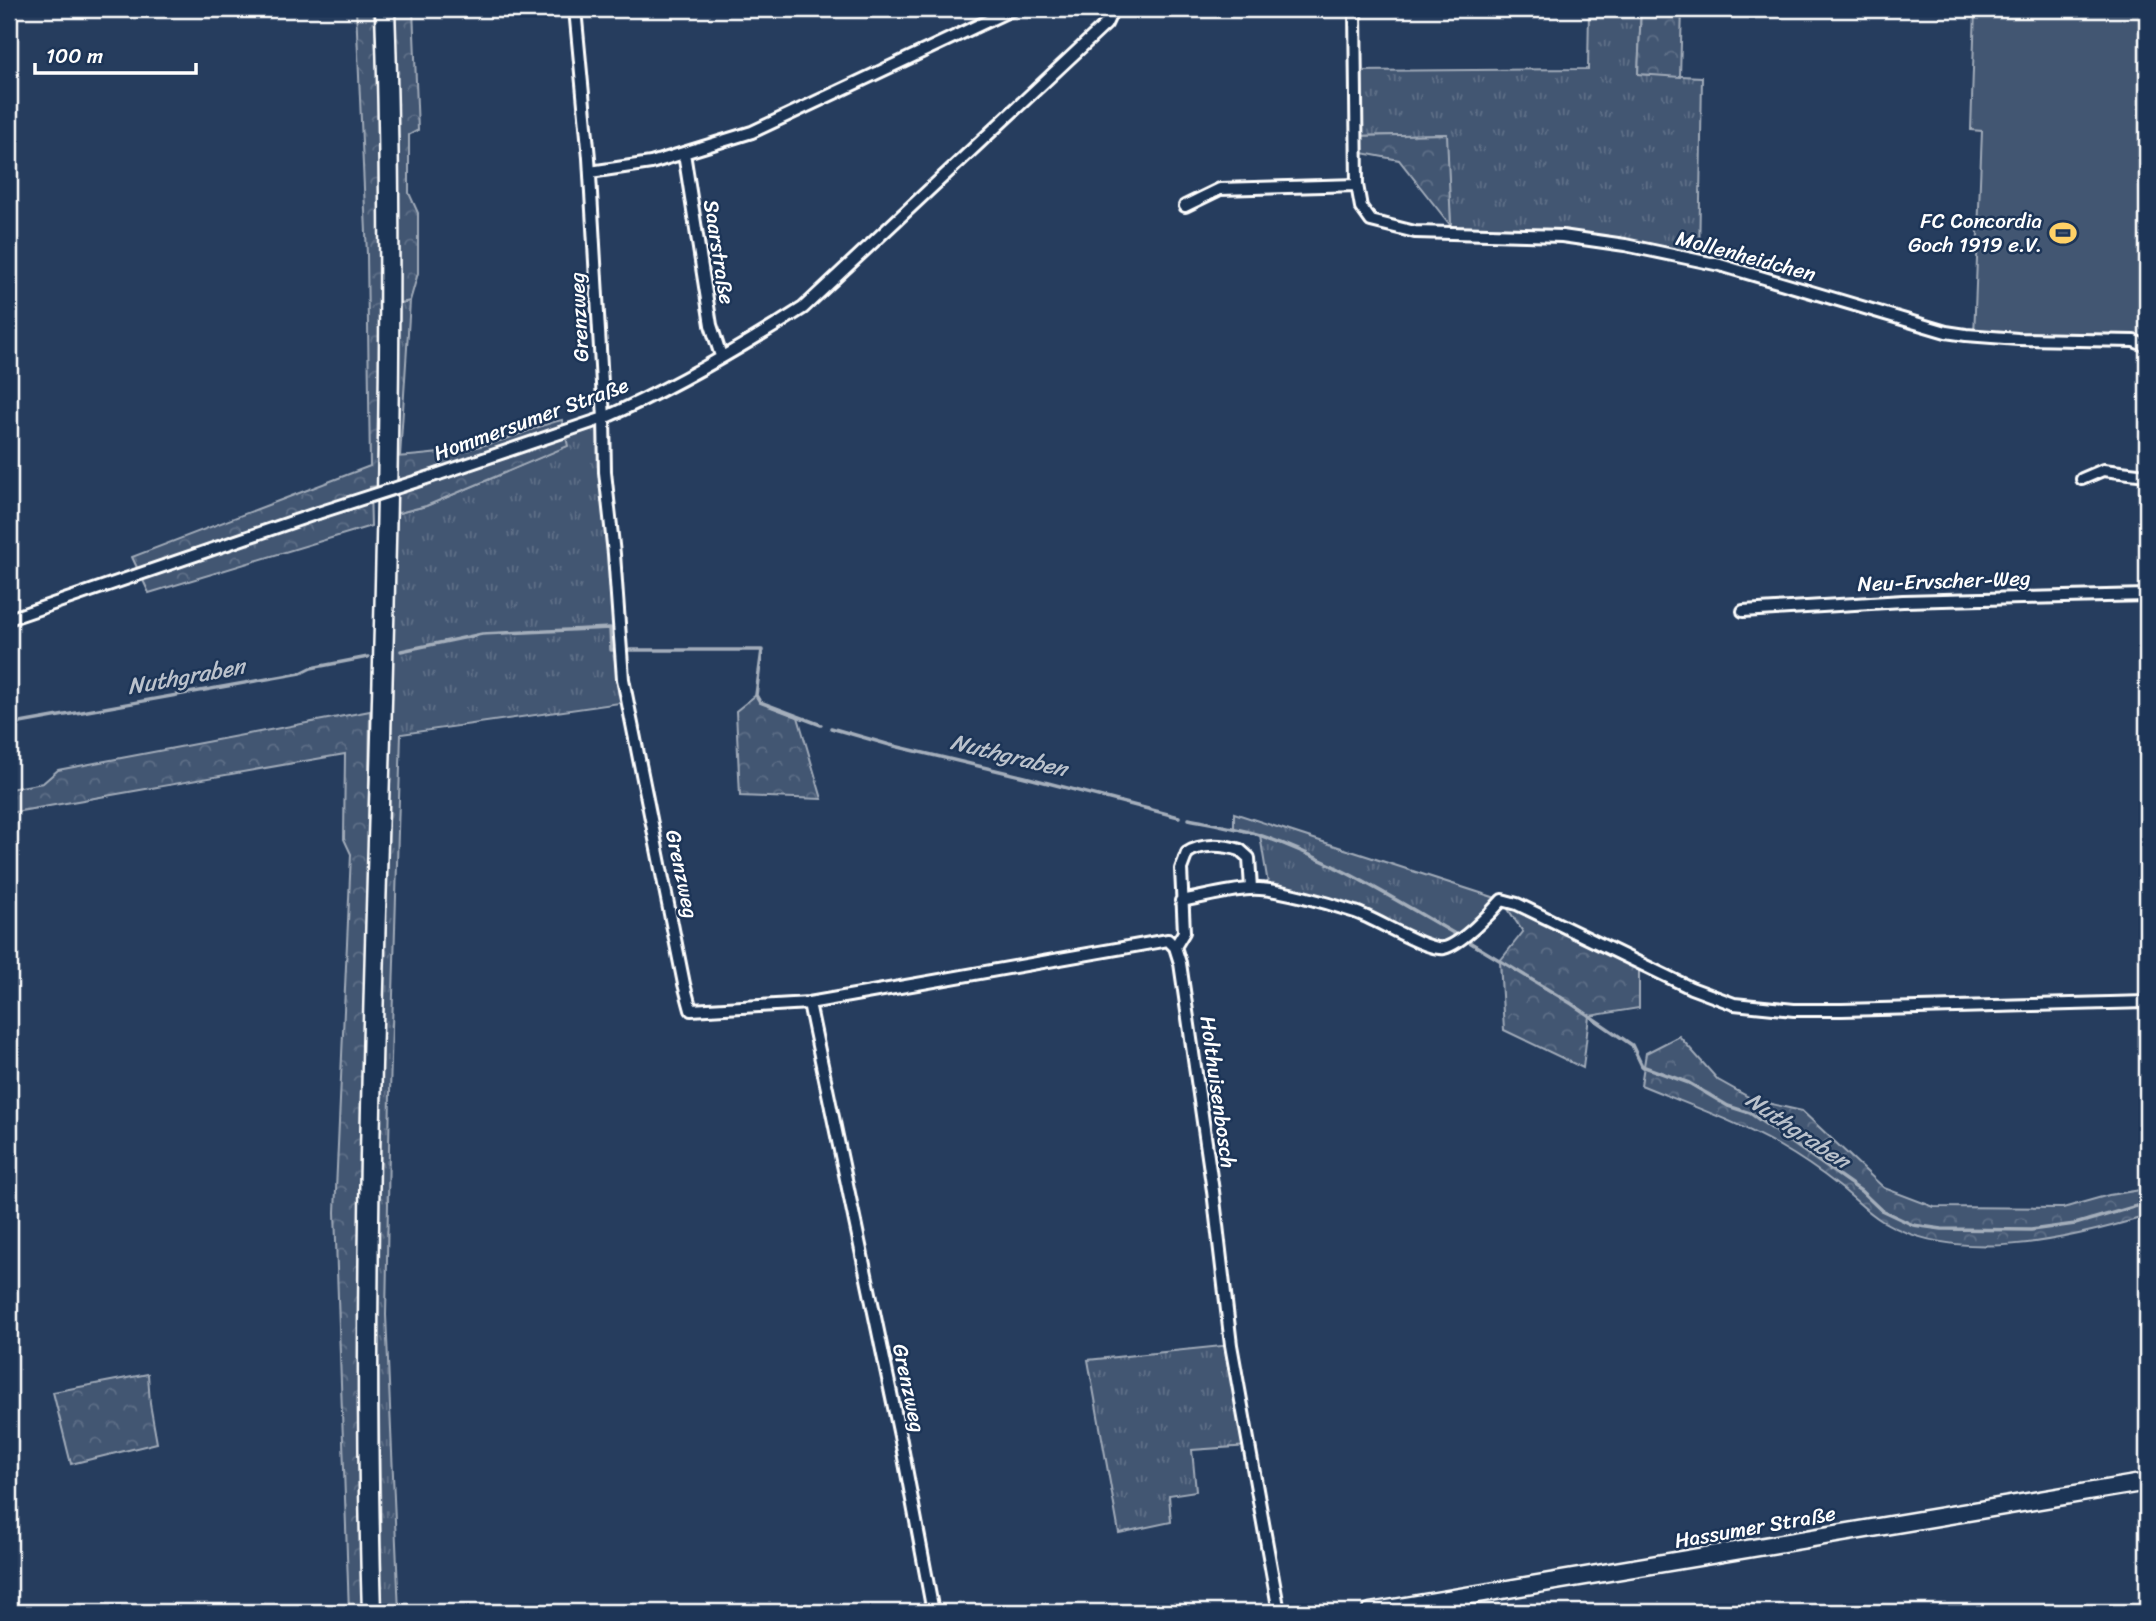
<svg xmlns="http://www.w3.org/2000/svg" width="2156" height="1621" font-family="Sriracha,sans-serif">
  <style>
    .grass { fill: url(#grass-tufts); stroke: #a0aab8; stroke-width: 2 }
    .forest { fill: url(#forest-crowns); stroke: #a0aab8; stroke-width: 2 }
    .park { fill: #425672; stroke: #a0aab8; stroke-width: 2 }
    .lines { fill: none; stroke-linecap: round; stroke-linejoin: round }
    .stream { stroke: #a4aebb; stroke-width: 3.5 }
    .street-casing { stroke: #fff; stroke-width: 16 }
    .secondary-casing { stroke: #fff; stroke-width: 21 }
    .primary-casing { stroke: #fff; stroke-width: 23 }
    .street { stroke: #1d3557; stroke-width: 10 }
    .secondary { stroke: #1d3557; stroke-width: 16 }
    .primary { stroke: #1d3557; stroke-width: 18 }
    .street-bridge-casing { stroke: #fff; stroke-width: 16; stroke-linecap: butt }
    .street-bridge { stroke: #1d3557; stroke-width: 10 }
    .labels { text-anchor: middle; stroke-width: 5; stroke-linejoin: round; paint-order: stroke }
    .poi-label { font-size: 21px; fill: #fff; stroke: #1d3557; text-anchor: end }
    .street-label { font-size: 21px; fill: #fff; stroke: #1d3557 }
    .water-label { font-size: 23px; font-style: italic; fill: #bbc2cc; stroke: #1d3557 }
  </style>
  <defs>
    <pattern id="grass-tufts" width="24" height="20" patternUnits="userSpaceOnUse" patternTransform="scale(1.75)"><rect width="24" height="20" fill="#425672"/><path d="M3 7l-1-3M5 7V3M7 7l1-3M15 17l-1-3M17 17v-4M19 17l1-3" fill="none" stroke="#5e6f87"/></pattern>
    <pattern id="forest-crowns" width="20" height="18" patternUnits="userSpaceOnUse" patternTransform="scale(1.75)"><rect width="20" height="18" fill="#425672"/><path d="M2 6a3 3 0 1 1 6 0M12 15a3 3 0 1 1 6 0" fill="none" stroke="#5e6f87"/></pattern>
  </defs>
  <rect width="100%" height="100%" fill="#263d5e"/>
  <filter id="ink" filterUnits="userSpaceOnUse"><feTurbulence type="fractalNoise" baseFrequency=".0143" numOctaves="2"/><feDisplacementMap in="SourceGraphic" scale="14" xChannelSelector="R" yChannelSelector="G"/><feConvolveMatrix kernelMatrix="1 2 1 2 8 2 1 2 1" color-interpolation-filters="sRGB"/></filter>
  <g filter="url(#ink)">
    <path class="grass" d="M1589 9H1641L1638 74 1702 77 1699 261 1625 245 1458 233 1451 226 1446 134 1356 136 1355 71 1588 69Z
      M410 301 400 457H393L396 304Z
      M604 418 627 702 401 734 390 1092 386 1315 399 1612H382L377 1288 391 515 426 506 567 446 565 431Z
      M1234 813 1502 900 1444 948 1356 912 1269 890 1260 835 1234 829Z
      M1231 1345 1249 1446 1192 1450 1196 1491 1169 1495 1171 1522 1119 1533 1088 1360Z"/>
    <path class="forest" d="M356 9H374L382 173 378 486 370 487 371 526 149 593 132 557 370 466 367 255Z
      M389 9H413L418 130 409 135V193L418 213V273L410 301 396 304Z
      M1641 9H1682L1680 77 1638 74Z
      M1447 134 1451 226 1399 160 1357 152 1356 136Z
      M562 420 568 446 426 506 391 515 393 457C431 455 469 451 506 439 525 433 543 424 562 420Z
      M756 695 760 702 798 717 822 799 740 796 736 711Z
      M370 711 364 1115 361 1532 365 1612H349L335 1212 351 854 344 839 345 754 9 813V789L43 783 58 770Z
      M1502 900 1639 962V1008L1589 1016 1583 1068 1504 1030 1500 961 1523 932Z
      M1679 1036 1718 1080 1754 1100 1802 1111 1884 1188 1934 1207 2063 1208 2109 1195 2147 1189V1216C2067 1240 1959 1266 1882 1221 1867 1212 1854 1198 1840 1187 1821 1172 1799 1157 1778 1145 1735 1121 1687 1104 1641 1085L1646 1053Z
      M148 1374 150 1404 157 1443 71 1464 53 1392Z"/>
    <path class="park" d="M1975 9H2147V346L1974 336 1982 131 1971 130Z"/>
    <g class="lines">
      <path class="stream" d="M624 650H762L756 695 760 702 821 725
        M401 651 482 634 610 628 611 650H616
        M9 725 301 673 311 668 368 657
        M831 728 890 745 1025 777 1179 817
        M1189 819C1213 824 1239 828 1262 836 1332 860 1394 899 1457 935
        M1466 940 1572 1004 1632 1045 1642 1066 1689 1083 1728 1106 1750 1113 1861 1191 1881 1210 1913 1225 1942 1229 2031 1230 2075 1224 2147 1203"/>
      <defs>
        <path id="street" d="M575 9 589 158 604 418 605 472 614 554 623 679 684 984 691 1010 809 1003 900 1436 933 1612
          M1355 9 1357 185 1361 207 1371 221 1415 232 1562 236 1625 245 1720 265 1946 332 1966 335 2018 339 2134 341 2147 346
          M684 153 711 325 721 356
          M590 172 651 163 752 132 1013 9
          M1185 206 1220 189 1357 185
          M439 474 604 418C670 389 742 347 803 308L1106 24 1113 9
          M2082 479 2103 470 2147 475
          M1743 611 1903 601 2147 595
          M9 619 318 513
          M1181 901C1204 897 1228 890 1250 889 1274 887 1331 904 1355 912 1375 918 1426 951 1444 948 1461 944 1491 913 1502 900L1517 904 1691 988 1734 1004 1794 1010H1842L2147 1002
          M1175 947 1184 932 1181 869 1187 853C1201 843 1224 845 1240 850L1249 858 1251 888
          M809 1003 1168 940 1175 947 1180 963 1213 1191 1231 1345 1279 1612"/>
        <path id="secondary" d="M1370 1612 2147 1482"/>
        <path id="primary" d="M372 1612C354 1078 404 543 385 9"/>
      </defs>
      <use href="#street" class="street-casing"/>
      <use href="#secondary" class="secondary-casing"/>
      <use href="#primary" class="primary-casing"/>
      <use href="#street" class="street"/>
      <use href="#secondary" class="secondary"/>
      <use href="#primary" class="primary"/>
      <defs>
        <path id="street-bridge" d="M318 513 439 474"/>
      </defs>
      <use href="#street-bridge" class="street-bridge-casing"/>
      <use href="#street-bridge" class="street-bridge"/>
    </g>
  </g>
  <defs>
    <symbol id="stadium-bare" viewBox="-9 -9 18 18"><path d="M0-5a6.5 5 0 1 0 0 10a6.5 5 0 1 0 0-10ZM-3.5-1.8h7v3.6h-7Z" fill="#ffd166" stroke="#1d3557" stroke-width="2.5" paint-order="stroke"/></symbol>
  </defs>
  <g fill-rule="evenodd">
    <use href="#stadium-bare" x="2044" y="214" width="38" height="38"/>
  </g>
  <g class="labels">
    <g class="poi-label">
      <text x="2042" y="228">FC Concordia<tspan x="2042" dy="24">Goch 1919 e.V.</tspan></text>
    </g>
    <g class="street-label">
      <text transform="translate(719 252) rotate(81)" y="7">Saarstraße</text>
      <text transform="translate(1746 256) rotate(15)" y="7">Mollenheidchen</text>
      <text transform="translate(579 317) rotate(-93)" y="7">Grenzweg</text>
      <text transform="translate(531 419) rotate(-20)" y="7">Hommersumer Straße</text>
      <text transform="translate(1944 581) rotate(-2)" y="7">Neu-Ervscher-Weg</text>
      <text transform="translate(682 874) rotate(78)" y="7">Grenzweg</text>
      <text transform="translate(1218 1092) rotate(82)" y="7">Holthuisenbosch</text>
      <text transform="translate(909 1388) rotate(78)" y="7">Grenzweg</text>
      <text transform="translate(1755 1527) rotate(-10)" y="7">Hassumer Straße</text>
    </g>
    <g class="water-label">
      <text transform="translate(186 676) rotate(-10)" y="8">Nuthgraben</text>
      <text transform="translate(1009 755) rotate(14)" y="8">Nuthgraben</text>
      <text transform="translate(1798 1130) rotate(34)" y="8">Nuthgraben</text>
    </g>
  </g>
  <rect width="2156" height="1621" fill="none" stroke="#1d3557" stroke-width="35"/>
  <rect x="18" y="18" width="2121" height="1586" fill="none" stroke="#fff" stroke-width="2.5" filter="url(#ink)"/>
  <path d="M35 63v10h161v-10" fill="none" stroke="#ffffff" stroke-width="3.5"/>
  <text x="46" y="63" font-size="21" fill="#ffffff" stroke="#1d3557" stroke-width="5" paint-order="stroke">100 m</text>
</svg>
